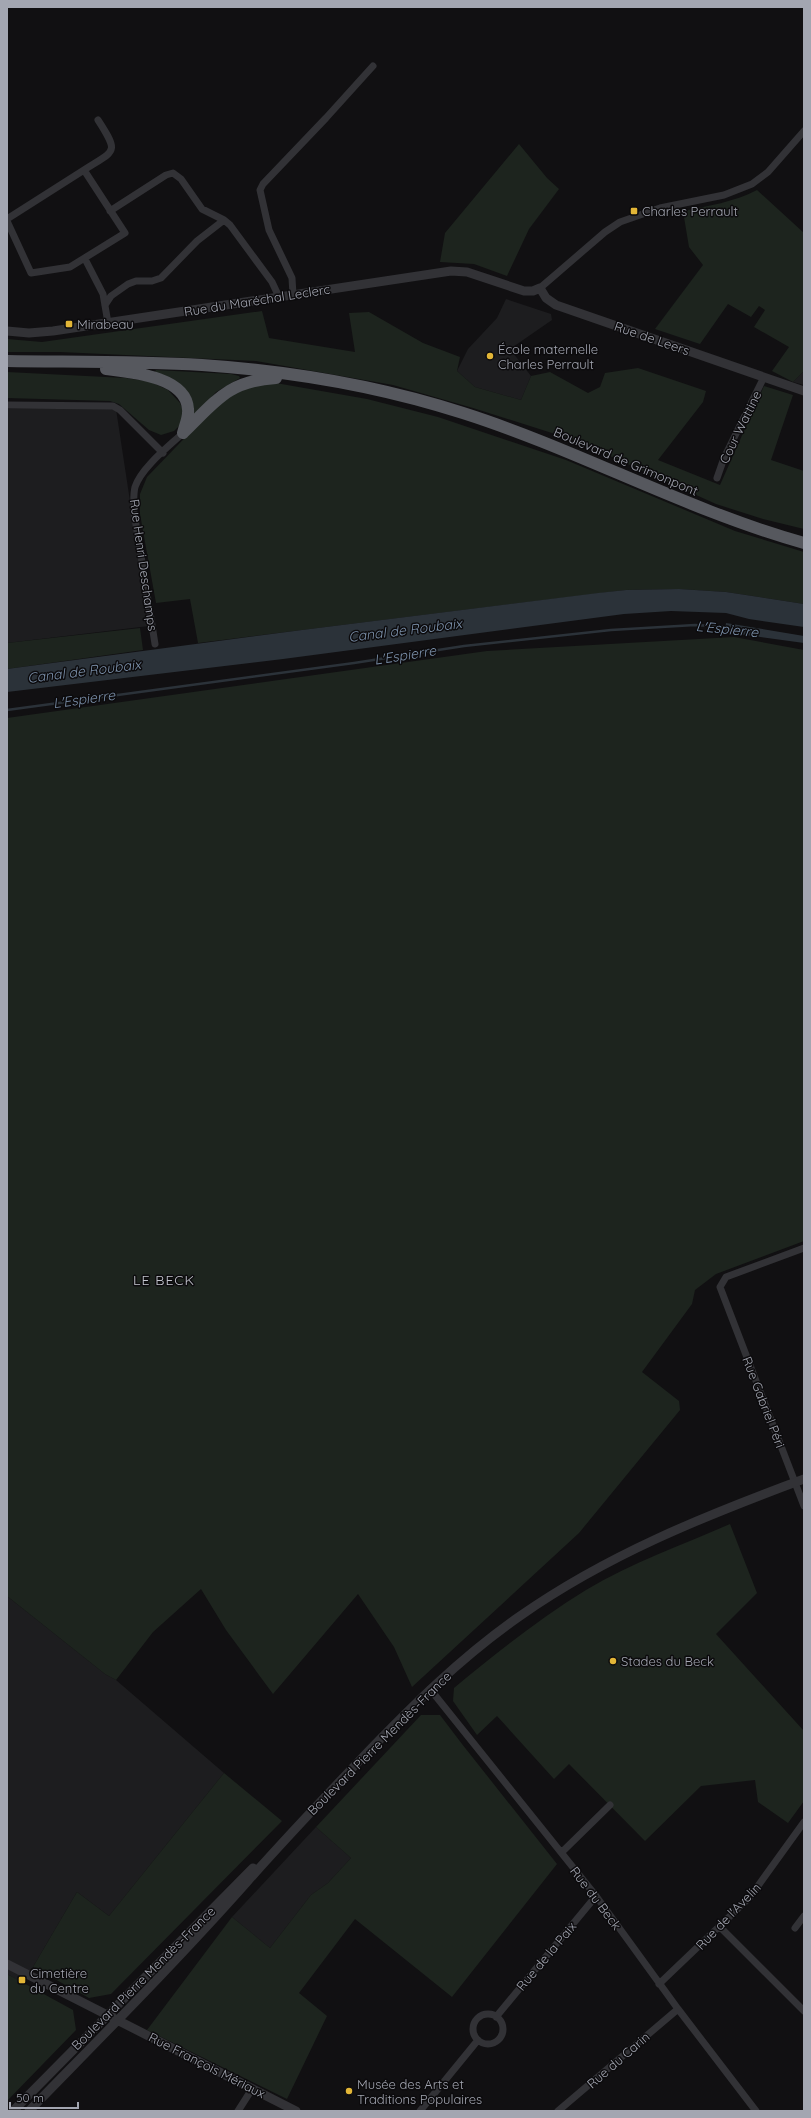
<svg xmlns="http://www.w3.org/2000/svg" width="811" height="2118" font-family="Quicksand,sans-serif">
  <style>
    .built { fill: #1d1d1f }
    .green { fill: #1d241e }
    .water { fill: #2b3239 }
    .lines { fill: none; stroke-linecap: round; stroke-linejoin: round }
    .stream { stroke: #2b3239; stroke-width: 2.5 }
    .minor { stroke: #323236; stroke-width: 7 }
    .tertiary { stroke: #323236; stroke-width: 9 }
    .trunk { stroke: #56585e; stroke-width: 12 }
    .poi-dot { fill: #e3b637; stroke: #0c0b0d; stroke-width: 1.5 }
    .labels { text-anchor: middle; stroke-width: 3; stroke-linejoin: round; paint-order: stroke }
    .poi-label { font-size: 13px; fill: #a3a6b1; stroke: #0c0b0d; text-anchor: start }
    .street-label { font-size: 13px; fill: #a3a6b1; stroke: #0c0b0d }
    .water-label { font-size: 14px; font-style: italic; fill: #7c91ab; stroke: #0c0b0d }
    .neighbourhood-label { font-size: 14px; letter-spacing: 1px; fill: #c3c5ce; stroke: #0c0b0d }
  </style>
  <rect width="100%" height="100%" fill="#111012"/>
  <path class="built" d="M506 299 551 314 552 320 510 349 531 376 521 400 475 387 457 371 468 349 497 318Z
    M804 371V385L793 382Z
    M7 409H116L149 626 7 643Z
    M7 1596 105 1674 116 1680 224 1773 109 1916 77 1892 33 1967 19 1981 7 1974Z
    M316 1827 351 1858 328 1883 311 1895 270 1948 232 1917Z"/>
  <path class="green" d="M519 144 547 178 559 189 529 229 507 276 474 264 440 262 445 233Z
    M757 190 804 233V371L793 382 772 371 789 347 754 327 765 310 759 306 751 317 728 304 700 344 655 329 703 265 689 247 683 211C708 206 734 202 757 190Z
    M262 311 269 338 355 352 349 313 369 312 423 343 460 357 457 371 475 387 521 400 531 376 550 372 588 393 600 387 605 373 638 368 706 391 703 402 658 460 720 485 764 386 793 395 771 460 804 471V529L763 519 716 504 577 441 473 408 393 385 256 361 60 352H7V339L42 342Z
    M156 370 231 374 239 376 240 378 216 392 197 414 194 415 155 372Z
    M7 372 126 378 151 382 168 390 180 403 184 413 182 423 174 431 161 435 149 430 119 404 110 401 7 398Z
    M270 382 367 399 438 417 566 460 735 531 804 552V604L726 592 679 589 626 590 198 643 190 599 156 603 140 514V494L147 477 202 420 227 397 247 386Z
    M140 628 143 650 7 669V643Z
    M734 637 804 650V1241L716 1274 695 1290 692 1304 642 1372 679 1401 680 1410 579 1533 412 1687 394 1647 358 1594 273 1694 226 1630 201 1589 153 1632 116 1680 105 1674 7 1596V718L487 651Z
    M730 1524 757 1593 716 1634 804 1731V1801L788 1823 758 1802 755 1780 701 1786 645 1841 569 1764 554 1779 497 1716 477 1735 453 1701 454 1688C496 1653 539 1619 586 1590 631 1563 682 1545 730 1524Z
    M421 1715H440L462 1744 557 1864 452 1997 355 1919 299 1993 327 2016 287 2099 147 2030 232 1917 270 1948 311 1895 328 1883 351 1858 316 1827Z
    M224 1773 282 1821 111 1994 89 1998 33 1967 77 1892 109 1916Z
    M7 1974 73 2010 76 2030 7 2101Z"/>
  <path class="water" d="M679 589 726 592 804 604V627L749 619 726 613 671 611 624 614 283 659 7 692V669L302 630 598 593 626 590Z
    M726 623 804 636V643L725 632Z"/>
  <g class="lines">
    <path class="stream" d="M7 710 354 663 464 646 611 630 695 625 729 627"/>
    <path class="minor" d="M84 170C115 150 120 154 98 120
      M110 211 166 175 173 173 181 179 202 209 224 220
      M7 219 84 170 125 233 70 267 31 273 7 221
      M85 259 103 294 108 323
      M540 288 605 232 620 222 660 208 724 195 752 184 768 172 804 131
      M293 295 292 278 269 230 260 190 263 184 326 118 373 66
      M105 305 111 296 128 284 136 281H152L161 278 197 241 224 220 230 225 272 282 279 297
      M7 405 113 406 120 410 163 453
      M717 478 724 458 764 377
      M155 644 134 512C134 504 133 495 135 487 141 468 168 447 183 433
      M804 1248 726 1277 720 1287 804 1506
      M430 1689 596 1896 678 2009 756 2111
      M562 1852 610 1805
      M719 1926 804 2011
      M795 1928 804 1916
      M659 1984 750 1897 804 1822
      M473 2029a15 15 0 1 1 30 0a15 15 0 1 1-30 0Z
      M496 2017 596 1896
      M238 2111 252 2089
      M420 2111 478 2040
      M558 2111 678 2009"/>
    <path class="tertiary" d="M7 331 29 333 53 331 451 271 467 272 524 291H533L540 288 546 298 556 305 804 391
      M7 1964 296 2111
      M13 2111 253 1868
      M29 2111C102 2036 177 1961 247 1882 284 1840 322 1800 361 1759 411 1707 461 1657 520 1616 607 1555 704 1516 804 1479"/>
    <path class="trunk" d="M7 361C72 362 137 361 202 365 290 371 379 386 463 413 579 450 686 510 804 543
      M106 369C129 372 186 376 188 409 189 417 185 425 183 433
      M184 432C216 401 228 381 276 378"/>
  </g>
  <g class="poi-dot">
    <rect x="630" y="207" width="8" height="8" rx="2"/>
    <rect x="65" y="320" width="8" height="8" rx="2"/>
    <circle cx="490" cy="356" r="4"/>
    <circle cx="613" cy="1661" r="4"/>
    <rect x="18" y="1976" width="8" height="8" rx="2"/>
    <circle cx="349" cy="2091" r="4"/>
  </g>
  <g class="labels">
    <g class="poi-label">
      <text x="642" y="216">Charles Perrault</text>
      <text x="77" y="329">Mirabeau</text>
      <text x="498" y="354">École maternelle<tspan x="498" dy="15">Charles Perrault</tspan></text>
      <text x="621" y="1666">Stades du Beck</text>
      <text x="30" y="1978">Cimetière<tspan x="30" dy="15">du Centre</tspan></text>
      <text x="357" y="2089">Musée des Arts et<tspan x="357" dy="15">Traditions Populaires</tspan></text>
    </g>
    <g class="street-label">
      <text transform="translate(257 300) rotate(-9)" y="5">Rue du Maréchal Leclerc</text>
      <text transform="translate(652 338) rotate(19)" y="5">Rue de Leers</text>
      <text transform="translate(740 427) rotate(-64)" y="5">Cour Wattine</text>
      <text transform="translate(626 461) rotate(23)" y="5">Boulevard de Grimonpont</text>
      <text transform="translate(144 565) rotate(82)" y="5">Rue Henri Deschamps</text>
      <text transform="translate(764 1402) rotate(69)" y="5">Rue Gabriel Péri</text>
      <text transform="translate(379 1743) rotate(-45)" y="5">Boulevard Pierre Mendès-France</text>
      <text transform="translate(596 1898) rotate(53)" y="5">Rue du Beck</text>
      <text transform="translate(728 1916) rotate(-46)" y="5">Rue de l'Avelin</text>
      <text transform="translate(546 1956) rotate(-50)" y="5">Rue de la Paix</text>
      <text transform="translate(143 1978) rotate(-45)" y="5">Boulevard Pierre Mendès-France</text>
      <text transform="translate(618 2060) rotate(-41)" y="5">Rue du Carin</text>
      <text transform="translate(207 2065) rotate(27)" y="5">Rue François Mériaux</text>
    </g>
    <g class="water-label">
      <text transform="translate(727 629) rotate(6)" y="5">L'Espierre</text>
      <text transform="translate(405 630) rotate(-7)" y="5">Canal de Roubaix</text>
      <text transform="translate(405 655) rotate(-9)" y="5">L'Espierre</text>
      <text transform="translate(84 671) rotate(-7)" y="5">Canal de Roubaix</text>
      <text transform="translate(84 699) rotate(-8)" y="5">L'Espierre</text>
    </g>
    <g class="neighbourhood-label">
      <text x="164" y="1285">LE BECK</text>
    </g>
  </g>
  <rect width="811" height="2118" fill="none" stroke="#a3a6b1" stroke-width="16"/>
  <path d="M10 2102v6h68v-6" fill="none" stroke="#a3a6b1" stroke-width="2"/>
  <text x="16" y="2102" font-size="12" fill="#a3a6b1" stroke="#0c0b0d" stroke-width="3" paint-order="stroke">50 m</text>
</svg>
